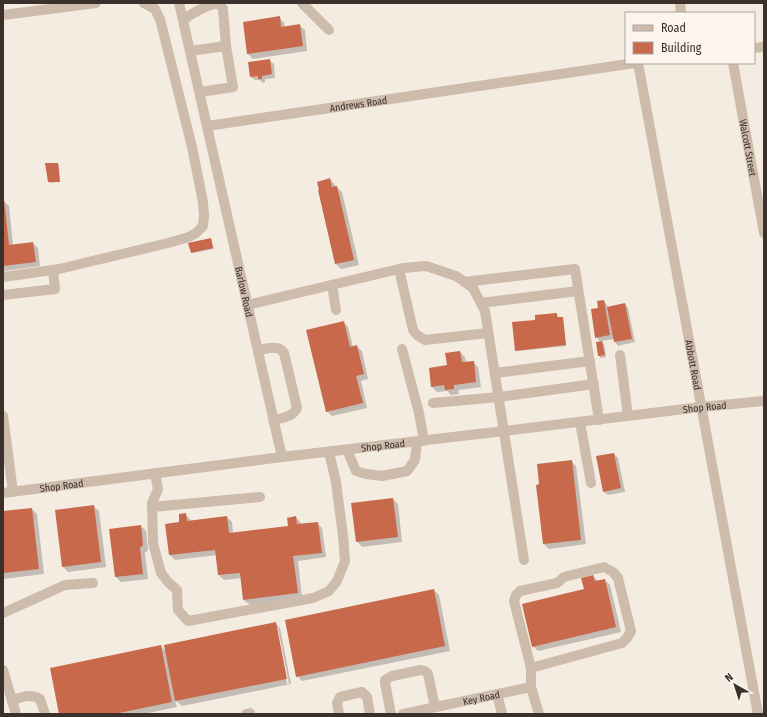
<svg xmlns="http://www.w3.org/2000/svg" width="767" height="717" font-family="'Fira Sans Condensed',sans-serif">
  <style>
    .shadow { fill: #0003; fill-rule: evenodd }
    .building { fill: #c8694b }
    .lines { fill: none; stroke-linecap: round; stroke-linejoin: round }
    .minor { stroke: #cdbbac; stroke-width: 10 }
    .labels { text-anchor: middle; stroke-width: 3; stroke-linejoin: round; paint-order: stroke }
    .street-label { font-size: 10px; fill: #3b302b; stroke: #fbf5ee }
  </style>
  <rect width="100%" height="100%" fill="#f4ebe1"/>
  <path class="shadow" d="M279 17 284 23 285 27 299 25 305 30 307 51 253 59 248 54 244 23Z
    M270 61 274 64 275 78 265 79V82L263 83 260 80H255L251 77Z
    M58 164 59 165 60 182 50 183 49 182Z
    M330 179 335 185 336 187 342 192 359 265 341 269 336 264 319 191Z
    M3 200 9 206 13 246 33 243 38 248 40 266 3 271Z
    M211 239 214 249 192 253H191Z
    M604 301 607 305 608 308 625 304 628 308 635 342 618 346 615 342 614 339 601 341 604 344 606 357 601 358 599 356 597 343 601 342 596 337 599 309Z
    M557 314 558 318H562L563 319 566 346 517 351H516L536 321Z
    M343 322 348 327 353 347 356 346 362 351 368 379 361 381 367 408 332 416 327 411Z
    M460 352 465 357 466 363 473 362 478 367 481 387 458 390 459 394 451 395 447 391 437 392 432 387Z
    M614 454 618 458 625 492 608 495 604 492Z
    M571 461 576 466 586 544 549 549 544 544Z
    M393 499 398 504 402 542 362 547 357 541Z
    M93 506 99 511 106 567 68 572 63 567Z
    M32 509 37 514 44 574 3 579V512Z
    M185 514 190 519 191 521 227 517 232 522 233 534 289 527 296 517 301 523V525L317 523 322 528 326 557 298 561 302 598 250 605 244 600 242 578 224 580 219 575 217 555 175 560 170 555 166 524 180 523Z
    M141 526 146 531 148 550 145 553 148 579 121 582 116 577Z
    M593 576 598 581 605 580 610 585 621 632 538 651 533 646 585 590Z
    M434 590 439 595 450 651 302 681 297 676Z
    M275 623 280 628 291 684 182 706 175 700 177 707 143 714H60L161 646 167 653ZM276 628H278L289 684H287Z"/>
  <path class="building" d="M280 16 281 27 300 24 303 46 247 54 243 22Z
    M270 59 272 74 262 76V79H258V76L250 77 248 62Z
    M45 163H58L60 182H48Z
    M330 178 332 187 337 186 354 260 335 264 318 190H319L317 182Z
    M3 199H4L9 245 33 242 36 262 3 266Z
    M211 238 213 248 191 253 188 243Z
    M604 300 610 335 595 338 591 309 598 308 597 301Z
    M625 303 632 339 614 342 607 307Z
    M557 313V317H563L566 345 515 351 512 322 535 320V315Z
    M344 321 350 347 357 345 364 374 356 376 363 403 326 412 306 330Z
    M602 341 605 355 598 356 596 342Z
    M460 351 462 362 474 361 476 382 454 385V389L445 390 444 385 431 387 429 368 447 365 445 353Z
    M614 453 621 488 603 492 596 456Z
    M572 460 581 540 543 544 536 485 539 484 537 464Z
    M393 498 398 537 356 542 351 503Z
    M94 505 101 562 62 567 55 510Z
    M32 508 39 569 3 573V511Z
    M186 513 187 521 227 516 229 533 288 526 287 518 296 516 297 524 318 522 322 553 293 556 298 593 243 600 240 573 218 575 215 550 169 555 165 524 179 522V514Z
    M141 525 143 545 140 548 143 574 115 577 109 529Z
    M593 575 595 581 605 579 616 627 532 647 522 604 584 589 581 578Z
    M434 589 445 646 296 677 285 620Z
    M276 622 287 679 175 701 164 645Z
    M161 645 172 702 114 714H59L50 668Z"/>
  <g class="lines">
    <g class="minor">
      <path id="s1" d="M179 3 282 457"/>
      <path d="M302 3 329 30"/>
      <path d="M680 3 681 13"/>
      <path d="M3 15 96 3"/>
      <path d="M183 20C194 12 205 5 219 3L223 9 226 46 233 87 200 92"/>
      <path d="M754 48 764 47"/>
      <path d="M190 51 226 46"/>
      <path id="s2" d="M638 63 758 714"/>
      <path id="s3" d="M733 63 764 233"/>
      <path id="s4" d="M207 126 635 63"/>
      <path d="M399 269 413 330 417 335 425 340 488 333"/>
      <path d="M3 277 59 269 168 243 189 237 196 233 203 226 204 216 203 202 192 147 160 19 155 9 144 3"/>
      <path d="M464 282 575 269 599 420"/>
      <path d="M332 285 336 310"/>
      <path d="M3 295 55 289 53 270"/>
      <path d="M481 303 578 291"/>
      <path d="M247 305 403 268 426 266 456 276 473 288 485 311 524 560"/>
      <path d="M402 349 419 413 424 441"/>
      <path d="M258 350C266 349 279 344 284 353L297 408C293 417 282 418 273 420"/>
      <path d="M620 355 628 416"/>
      <path d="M495 373 590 361"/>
      <path d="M433 403 499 397 594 384"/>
      <path d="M3 416 13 492"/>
      <path d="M580 422 591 483"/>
      <path d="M347 450 356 471 366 474 382 476 407 471 415 460 417 442"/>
      <path d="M155 473 158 489 152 503 153 543 161 573 168 582 177 590 178 610 188 621 313 598 329 591 337 581 345 561 343 536 336 482 329 452"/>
      <path id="s5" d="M3 493 282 457 504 431 701 407 764 401"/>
      <path d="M152 507 260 497"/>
      <path d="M3 613 65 585 93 583"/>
      <path d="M531 668 622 643 627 638 631 631 618 578 613 572 604 567 564 577 557 583 520 591 516 595 514 601 531 668V687L539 714"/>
      <path d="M3 670 16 714"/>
      <path d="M497 694 502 714"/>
      <path d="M12 700C22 697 31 693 40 699L45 714"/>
      <path d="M246 714 250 713V714"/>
      <path d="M339 714 337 703 340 697 362 692 367 697 370 714"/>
      <path d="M391 714 385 683V680L392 676 421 670 425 671 428 674 435 707"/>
      <path id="s6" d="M403 714 531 687"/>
    </g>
  </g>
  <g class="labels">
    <g class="street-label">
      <text dy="4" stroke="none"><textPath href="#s4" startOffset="153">Andrews Road</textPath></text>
      <text dy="4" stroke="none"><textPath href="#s3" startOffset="86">Walcott Street</textPath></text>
      <text dy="4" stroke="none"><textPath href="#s1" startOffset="296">Barlow Road</textPath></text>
      <text dy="4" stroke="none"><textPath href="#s2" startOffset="307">Abbott Road</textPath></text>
      <text dy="4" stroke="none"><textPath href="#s5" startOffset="707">Shop Road</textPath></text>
      <text dy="4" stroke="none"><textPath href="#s5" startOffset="383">Shop Road</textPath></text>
      <text dy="4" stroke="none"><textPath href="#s5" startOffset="59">Shop Road</textPath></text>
      <text dy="4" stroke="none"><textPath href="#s6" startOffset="80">Key Road</textPath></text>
    </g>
  </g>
  <rect width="767" height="717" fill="none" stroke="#3b302b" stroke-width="8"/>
  <rect x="625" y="12" width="130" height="52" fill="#fbf5ee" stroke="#aea6a0"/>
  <rect x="633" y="25" width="20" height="6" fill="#cdbbac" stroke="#aea6a0"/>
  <text x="661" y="32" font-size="12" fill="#3b302b">Road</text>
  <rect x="633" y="42" width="20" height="12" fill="#c8694b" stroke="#aea6a0"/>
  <text x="661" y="52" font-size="12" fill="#3b302b">Building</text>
  <g transform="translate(735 685) rotate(321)" stroke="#fbf5ee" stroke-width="3" paint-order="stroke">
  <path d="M0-3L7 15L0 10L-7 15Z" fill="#3b302b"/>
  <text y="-6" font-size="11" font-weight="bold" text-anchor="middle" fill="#3b302b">N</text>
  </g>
</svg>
